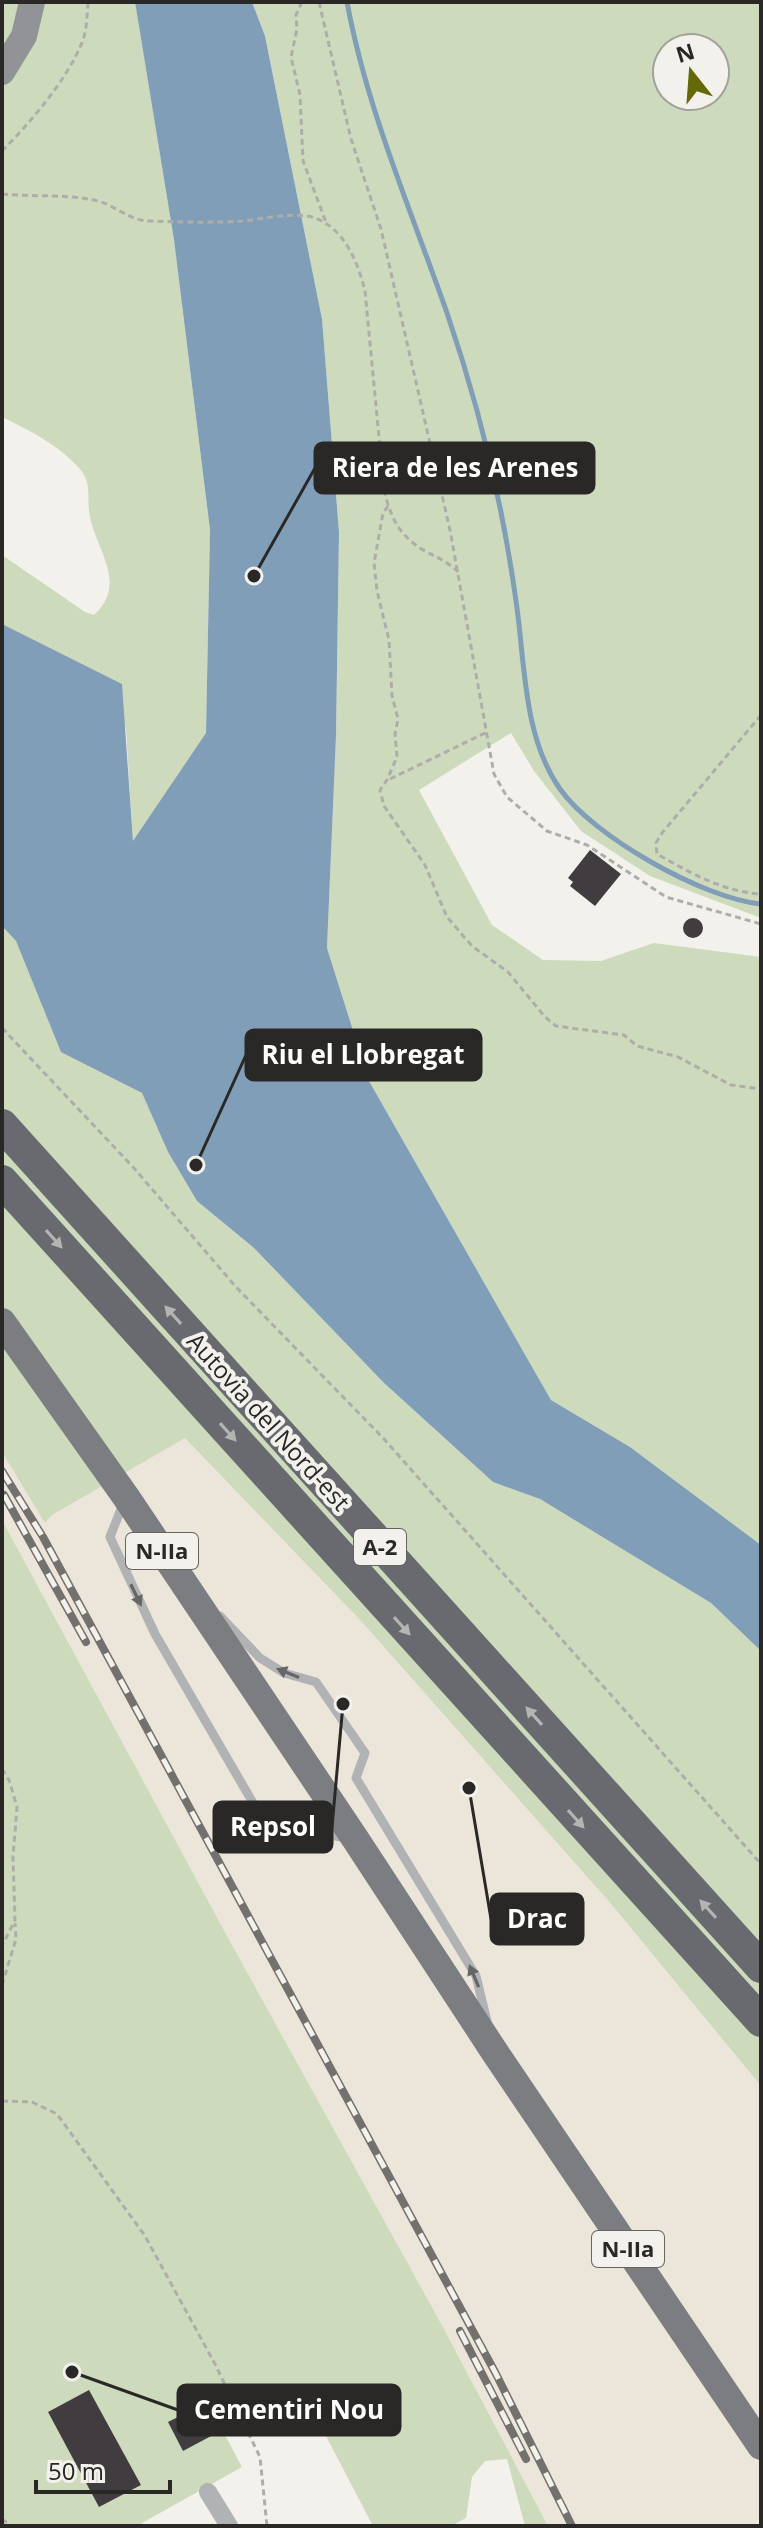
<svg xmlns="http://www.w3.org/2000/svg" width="763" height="2528" font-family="'Open Sans',sans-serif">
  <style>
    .built { fill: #ece6da }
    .green { fill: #cddabc; fill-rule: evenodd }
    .water { fill: #819eb9 }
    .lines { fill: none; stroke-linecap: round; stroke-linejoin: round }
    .stream { stroke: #819eb9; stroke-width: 5 }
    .building { fill: #413c3f }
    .path { stroke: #afada9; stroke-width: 3; stroke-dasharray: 6 4; stroke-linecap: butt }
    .lane { stroke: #b1b2b4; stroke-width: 9 }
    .street { stroke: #b1b2b4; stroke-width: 18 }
    .secondary { stroke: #929397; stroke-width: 26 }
    .primary { stroke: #7c7d81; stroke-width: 28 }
    .highway { stroke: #696a6f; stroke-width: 32 }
    .rail-casing { stroke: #73716e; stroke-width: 8 }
    .rail { stroke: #f3f1eb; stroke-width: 5; stroke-dasharray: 15; stroke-linecap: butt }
    .oneway { fill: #b5b4b3 }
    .oneway2 { fill: #666 }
    .labels { text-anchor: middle; stroke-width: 8; stroke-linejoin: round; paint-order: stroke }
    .shield { fill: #f3f1eb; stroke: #666461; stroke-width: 2 }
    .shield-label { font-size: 22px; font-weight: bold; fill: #292826 }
    .street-label { font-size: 24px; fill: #292826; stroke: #f3f1eb }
    .leader { fill: none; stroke: #292826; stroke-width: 3 }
    .callout-dot { fill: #292826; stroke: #f3f1eb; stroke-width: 3 }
    .callout { fill: #292826; stroke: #292826; stroke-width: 3 }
    .callout-label { font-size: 26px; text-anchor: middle; font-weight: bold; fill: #fff }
  </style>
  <rect width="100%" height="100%" fill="#f3f1eb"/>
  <path class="built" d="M185 1437 362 1622 612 1905 761 2086V2516L755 2526H548L444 2329 226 1934 2 1520V1452L45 1522 52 1515Z"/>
  <path class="green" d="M2 2H135L174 240 210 530 206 734 133 843 126 728 2 624V555L85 612 94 615C128 584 97 551 90 517 86 500 93 484 80 469 60 446 29 430 2 417Z
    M252 2H761V918L650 876 581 831 534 771 511 733 419 790 492 925 543 960 601 961 654 943 761 957V1545L630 1447 551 1400 369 1081 327 948 336 736 339 532 322 319 265 36ZM667 48H715V96H667Z
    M2 926 16 941 61 1051 142 1093 168 1152 197 1201 254 1248 384 1383 493 1482 540 1499 711 1603 761 1651V2086L612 1905 362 1622 185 1438 52 1515 45 1523 2 1452Z
    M2 1520 226 1934 444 2329 548 2526H525L507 2459 485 2461 472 2477 466 2518 451 2526H373L303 2392 200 2388 242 2467 142 2523 143 2526H2Z"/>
  <path class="water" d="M135 2H252L265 36 322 319 339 532 336 736 327 948 369 1081 551 1400 630 1447 761 1545V1651L711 1603 540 1499 493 1482 384 1383 254 1248 197 1201 168 1152 142 1093 61 1052 16 941 2 926V624L122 684 133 841 206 733 210 530 174 240Z"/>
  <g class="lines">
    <path class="stream" d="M347 2C367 110 411 210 447 313 481 412 503 504 517 608 525 667 524 738 560 789 593 836 704 899 761 904"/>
  </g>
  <path class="building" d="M590 850 621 874 595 906 570 886 573 882 568 878Z
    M683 928a10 10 0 1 1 20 0a10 10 0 1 1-20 0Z
    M89 2390 141 2485 99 2507 48 2412Z
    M198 2407 213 2435 183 2451 168 2422Z"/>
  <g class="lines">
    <path class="path" d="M302 2 296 15 297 29 291 57 300 95 303 161 327 225
      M319 2 351 139 381 229 424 417 450 530 494 774 507 797 547 831 587 845 666 897 761 924
      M2 151C29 124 66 81 81 45 87 32 87 16 88 2
      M2 194C32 197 64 194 94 200 114 204 129 221 150 221 181 222 212 223 242 221 264 219 294 211 315 218 345 229 358 263 365 291L384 489C390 517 399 536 425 551 438 558 448 562 458 572
      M388 506 383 513 374 563 377 591 389 640 392 696 398 719 395 734 397 757 387 780 380 790 384 806 425 865 447 917 472 946 508 972 545 1017 556 1026 624 1035 637 1046 678 1057 731 1085 761 1089
      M761 715 662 833 656 843 657 854C689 872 723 892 761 894
      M390 779 487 732
      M2 1028 133 1167 236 1287 384 1439 761 1864
      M2 1769 9 1780 17 1807 13 1857 15 1920 2 1946
      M2 1985 16 1939 15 1923
      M2 2101 32 2102 57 2114 145 2236 215 2364 260 2457 267 2526
      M2 2519 11 2526"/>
    <path class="lane" d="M123 1504 110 1537 155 1634 260 1815 293 1828 346 1838
      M220 1616 260 1658 284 1673 316 1682 365 1753 356 1778 476 1976 487 2021"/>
    <path class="street" d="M208 2492 229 2526"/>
    <path class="secondary" d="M2 72 24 36 32 2"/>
    <path class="primary" d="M2 1322 126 1497 356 1840 494 2051 761 2446"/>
    <path class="highway" d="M2 1125 761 1967
      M2 1181 761 2021"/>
    <defs>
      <path id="rail" d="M2 1471 43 1537 495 2372 572 2526
        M4 1495 86 1642
        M460 2331 526 2459"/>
    </defs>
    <use href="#rail" class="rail-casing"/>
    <use href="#rail" class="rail"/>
  </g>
  <defs><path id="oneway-solid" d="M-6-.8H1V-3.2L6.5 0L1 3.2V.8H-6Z" transform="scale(2)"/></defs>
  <g class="oneway">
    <use href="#oneway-solid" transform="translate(54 1239) rotate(48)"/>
    <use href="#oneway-solid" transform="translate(173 1315) rotate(-132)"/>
    <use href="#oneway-solid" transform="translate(228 1432) rotate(48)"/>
    <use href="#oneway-solid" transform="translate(402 1626) rotate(48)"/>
    <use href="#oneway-solid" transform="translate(534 1716) rotate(-132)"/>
    <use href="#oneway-solid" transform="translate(576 1819) rotate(48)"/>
    <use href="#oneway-solid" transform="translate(708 1909) rotate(-132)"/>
  </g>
  <g class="oneway2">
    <use href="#oneway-solid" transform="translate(136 1595) rotate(64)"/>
    <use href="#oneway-solid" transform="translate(288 1673) rotate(-158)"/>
    <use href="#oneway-solid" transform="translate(474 1976) rotate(-113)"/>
  </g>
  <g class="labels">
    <g class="shield">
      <rect x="354" y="1529" width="52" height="36" rx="6"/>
      <rect x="126" y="1533" width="72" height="36" rx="6"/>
      <rect x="592" y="2231" width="72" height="36" rx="6"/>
    </g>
    <g class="shield-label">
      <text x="380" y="1555">A-2</text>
      <text x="162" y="1559">N-IIa</text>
      <text x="628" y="2257">N-IIa</text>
    </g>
    <g class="street-label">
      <text transform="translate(268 1422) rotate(48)" y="8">Autovia del Nord-est</text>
    </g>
  </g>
  <path class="leader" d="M254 576L315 468M196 1165L246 1055M343 1704L332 1827M469 1788L491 1919M72 2372L178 2410"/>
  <g class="callout-dot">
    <circle cx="254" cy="576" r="8"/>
    <circle cx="196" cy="1165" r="8"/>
    <circle cx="343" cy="1704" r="8"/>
    <circle cx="469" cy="1788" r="8"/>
    <circle cx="72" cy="2372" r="8"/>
  </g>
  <g class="callout">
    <rect x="315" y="443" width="279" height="50" rx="8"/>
    <rect x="246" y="1030" width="235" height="50" rx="8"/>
    <rect x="214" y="1802" width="118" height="50" rx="8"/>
    <rect x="491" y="1894" width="92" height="50" rx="8"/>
    <rect x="178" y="2385" width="222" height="50" rx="8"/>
  </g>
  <g class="callout-label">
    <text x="455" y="477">Riera de les Arenes</text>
    <text x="363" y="1064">Riu el Llobregat</text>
    <text x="273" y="1836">Repsol</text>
    <text x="537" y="1928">Drac</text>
    <text x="289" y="2419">Cementiri Nou</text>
  </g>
  <rect width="763" height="2528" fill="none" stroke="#292826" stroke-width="8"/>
  <g transform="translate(691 72) rotate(343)"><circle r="38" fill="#f3f1eb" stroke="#a2a19c" stroke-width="2"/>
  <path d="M0-6L14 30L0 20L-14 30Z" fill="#666806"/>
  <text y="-12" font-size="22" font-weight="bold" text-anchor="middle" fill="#292826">N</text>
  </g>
  <path d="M36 2480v12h134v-12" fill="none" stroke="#292826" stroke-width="4"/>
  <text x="48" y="2480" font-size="24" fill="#292826" stroke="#f3f1eb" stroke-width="6" paint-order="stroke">50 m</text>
</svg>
